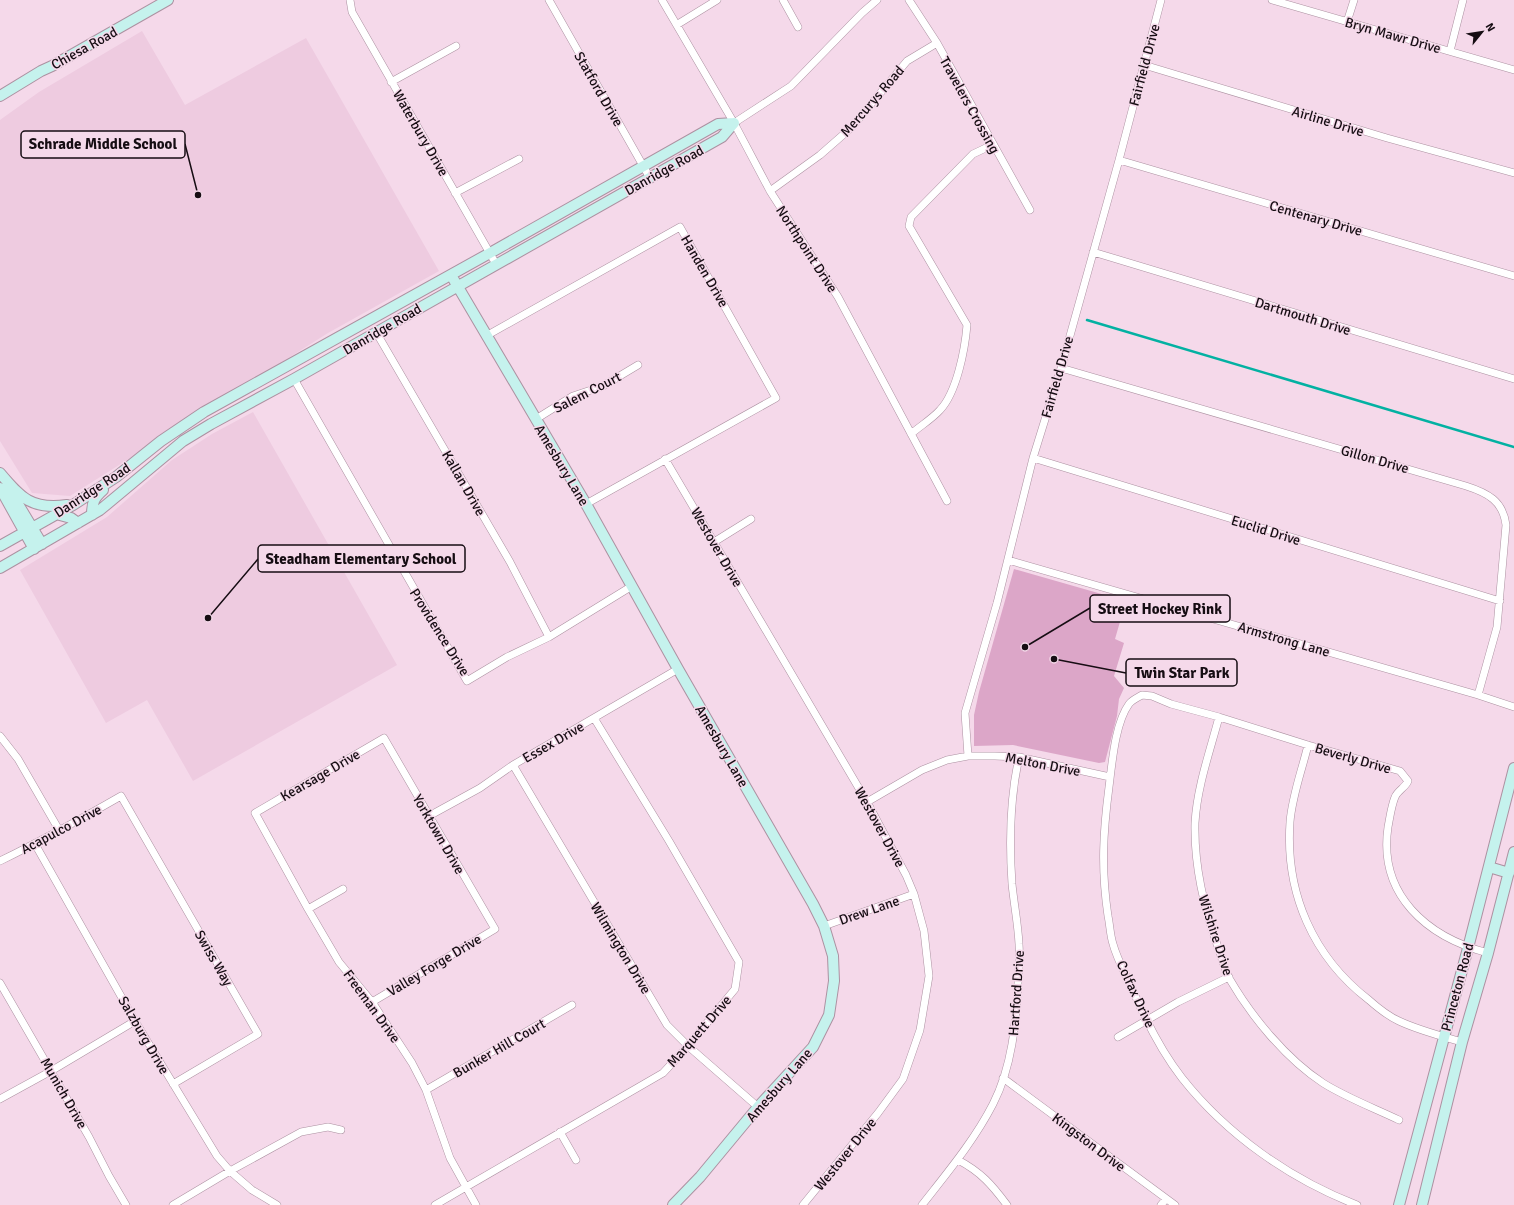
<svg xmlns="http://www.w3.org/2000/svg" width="1514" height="1205" font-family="Signika,sans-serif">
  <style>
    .built { fill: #eecbe0 }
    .green { fill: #dca6c8 }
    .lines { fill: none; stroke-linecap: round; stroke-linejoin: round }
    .stream { stroke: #03b1a2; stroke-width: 2.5 }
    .street-casing { stroke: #ac91a1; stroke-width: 8 }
    .secondary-casing { stroke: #ac91a1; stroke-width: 12 }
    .street { stroke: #fff; stroke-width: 7 }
    .secondary { stroke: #c5f2ed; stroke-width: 10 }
    .labels { text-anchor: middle; stroke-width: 3; stroke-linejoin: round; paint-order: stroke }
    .street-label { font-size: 14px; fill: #160d13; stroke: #f5d9ea }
    .leader { fill: none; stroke: #160d13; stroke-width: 1.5 }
    .callout-dot { fill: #160d13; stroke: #f5d9ea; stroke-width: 1.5 }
    .callout { fill: #f5d9ea; stroke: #160d13; stroke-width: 1.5 }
    .callout-label { font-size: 15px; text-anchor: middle; font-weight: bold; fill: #160d13 }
  </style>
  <rect width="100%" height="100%" fill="#f5d9ea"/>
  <path class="built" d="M142 31 185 105 306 38 439 271 328 333 70 496 32 493 0 441V120L39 92Z
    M253 412 397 665 193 781 147 700 106 723 20 570 107 517 172 460 212 434Z"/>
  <path class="green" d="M1014 569 1126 601 1115 639 1124 643 1114 676 1124 688 1119 699 1117 716 1105 762 1099 763 1013 745 974 746V715L979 692Z"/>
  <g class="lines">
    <path class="stream" d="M1087 320 1514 447"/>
    <defs>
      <path id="street" d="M350 0 352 12 496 264
        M549 0 650 178
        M662 0 734 123 770 191 838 297 947 501
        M783 0 798 27
        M909 0 937 43 1030 210
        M1272 0 1514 70
        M1347 22 1354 0
        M678 24 717 0
        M1450 51 1463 0
        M1144 65 1387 138 1514 173
        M391 82 456 46
        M734 123 791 86 862 13 877 0
        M1119 160 1514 276
        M770 191 820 155 852 127 907 61 937 43
        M455 193 519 159
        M1093 252 1514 379
        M376 332 510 562 549 637
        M486 336 680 227 776 398 586 504
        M1061 368 1466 486C1488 493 1503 501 1506 525L1497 627 1478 695
        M294 379 467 681 507 657 549 637 632 586
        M536 419 573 396 603 386 638 365
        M911 434C920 426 932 419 940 410 957 392 965 349 967 325L909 226 911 217 973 154 992 145
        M1033 458 1500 601
        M665 459 867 802 906 875 914 894 924 931 929 976 920 1030 903 1079 878 1113 803 1205
        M714 542 751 519
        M1008 560 1478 695 1514 707
        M1219 717C1210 751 1197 787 1195 823 1194 866 1204 909 1219 950 1222 959 1225 969 1229 978 1251 1016 1286 1059 1323 1083 1347 1098 1374 1108 1399 1120
        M0 736 18 759 59 830
        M1308 745C1302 770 1292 796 1290 822 1285 893 1313 957 1369 1000 1378 1008 1388 1016 1399 1021 1418 1030 1441 1036 1462 1042
        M968 756 965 713 997 603 1033 458 1061 368 1119 160 1161 0
        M513 765 667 1025 688 1046 758 1107
        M867 802 922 770 947 760 968 756H995L1019 757 1110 777
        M429 816 480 788 513 765 678 669
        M35 844 135 1021 217 1156 230 1171 252 1190 277 1205
        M0 861C41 841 81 819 121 796L258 1034 173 1084
        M308 909 343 889
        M824 926 914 894
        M0 983 89 1137 109 1176 126 1205
        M372 1002 495 929 384 738 255 813 308 909 339 962 372 1002 412 1063 426 1090 450 1158 476 1205
        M1118 1037 1178 1002 1229 977
        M1003 1078 1175 1205
        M426 1090 572 1005
        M0 1099 51 1071 135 1021
        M560 1132 576 1160
        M958 1160C981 1172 992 1185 1007 1205
        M173 1205 230 1171 301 1132 328 1127 341 1130
        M435 1205 663 1073 688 1046 735 989 739 962 669 841 594 718
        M922 1205C947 1173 974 1141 993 1104 1012 1067 1016 1023 1018 983 1019 970 1020 957 1019 944 1018 924 1014 904 1012 884 1009 841 1010 798 1019 757
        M1161 1205 1166 1199
        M1357 1205C1290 1179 1227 1135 1182 1078 1161 1051 1145 1019 1132 988 1125 973 1117 959 1113 944 1110 935 1110 925 1108 916 1101 869 1103 833 1109 787 1112 764 1115 723 1129 704 1132 700 1137 698 1142 695L1152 696 1171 704 1219 717 1308 745 1400 771 1408 781C1405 788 1398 790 1395 797 1391 807 1390 817 1388 827 1378 895 1427 937 1488 953"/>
      <path id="secondary" d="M0 96 41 71 52 66 168 0
        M451 275 586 504 678 669 813 904 824 926 833 956 834 981 829 1015 813 1047 758 1107 700 1177 673 1205
        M0 473C21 498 32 510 67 505
        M0 488 34 549
        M9 489 42 544
        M56 514 71 518 78 523
        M92 515C92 502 94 498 103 490
        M0 546 73 505 116 477 161 441 204 412 490 253 718 124 734 123
        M0 568 100 510 183 441 211 424 294 379 722 137 734 123
        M1489 867 1509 873
        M1399 1205 1468 948 1514 768
        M1422 1205 1462 1042 1488 953 1514 852"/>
    </defs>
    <use href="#street" class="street-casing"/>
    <use href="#secondary" class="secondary-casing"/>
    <use href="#street" class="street"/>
    <use href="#secondary" class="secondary"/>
  </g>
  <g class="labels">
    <g class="street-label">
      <text transform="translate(1393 35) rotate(16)" y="5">Bryn Mawr Drive</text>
      <text transform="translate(84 48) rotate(-29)" y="5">Chiesa Road</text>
      <text transform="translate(1144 65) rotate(-75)" y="5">Fairfield Drive</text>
      <text transform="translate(599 89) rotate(60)" y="5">Statford Drive</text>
      <text transform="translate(872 101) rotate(-49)" y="5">Mercurys Road</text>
      <text transform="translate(970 105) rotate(61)" y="5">Travelers Crossing</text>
      <text transform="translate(1328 121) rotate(17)" y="5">Airline Drive</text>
      <text transform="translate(421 133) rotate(60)" y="5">Waterbury Drive</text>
      <text transform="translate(664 170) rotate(-29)" y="5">Danridge Road</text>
      <text transform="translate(1316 218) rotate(16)" y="5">Centenary Drive</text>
      <text transform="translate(807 249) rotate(57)" y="5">Northpoint Drive</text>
      <text transform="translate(705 271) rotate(60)" y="5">Handen Drive</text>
      <text transform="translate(1303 316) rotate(17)" y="5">Dartmouth Drive</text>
      <text transform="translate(382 329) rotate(-30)" y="5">Danridge Road</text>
      <text transform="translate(1057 377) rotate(-74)" y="5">Fairfield Drive</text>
      <text transform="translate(587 392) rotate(-27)" y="5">Salem Court</text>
      <text transform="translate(1375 459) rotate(16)" y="5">Gillon Drive</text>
      <text transform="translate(562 465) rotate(59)" y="5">Amesbury Lane</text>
      <text transform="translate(464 483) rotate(60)" y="5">Kallan Drive</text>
      <text transform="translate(92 490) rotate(-33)" y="5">Danridge Road</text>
      <text transform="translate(1266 530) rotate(17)" y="5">Euclid Drive</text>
      <text transform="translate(717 547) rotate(60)" y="5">Westover Drive</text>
      <text transform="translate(440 632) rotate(58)" y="5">Providence Drive</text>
      <text transform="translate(1284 639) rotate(16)" y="5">Armstrong Lane</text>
      <text transform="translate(553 742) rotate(-30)" y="5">Essex Drive</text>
      <text transform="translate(722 746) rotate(60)" y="5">Amesbury Lane</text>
      <text transform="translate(1353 758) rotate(16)" y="5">Beverly Drive</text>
      <text transform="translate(1043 764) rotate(11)" y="5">Melton Drive</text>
      <text transform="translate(320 775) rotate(-30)" y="5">Kearsage Drive</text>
      <text transform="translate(880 827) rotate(61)" y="5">Westover Drive</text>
      <text transform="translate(61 829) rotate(-28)" y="5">Acapulco Drive</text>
      <text transform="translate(439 834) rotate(60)" y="5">Yorktown Drive</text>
      <text transform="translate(869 910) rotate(-19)" y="5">Drew Lane</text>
      <text transform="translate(1216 935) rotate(72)" y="5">Wilshire Drive</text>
      <text transform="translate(621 948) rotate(59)" y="5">Wilmington Drive</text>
      <text transform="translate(214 958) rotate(60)" y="5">Swiss Way</text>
      <text transform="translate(434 965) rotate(-31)" y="5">Valley Forge Drive</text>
      <text transform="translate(1457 987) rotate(-75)" y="5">Princeton Road</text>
      <text transform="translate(1016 993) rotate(-86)" y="5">Hartford Drive</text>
      <text transform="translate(1136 994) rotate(65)" y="5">Colfax Drive</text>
      <text transform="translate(372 1006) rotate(54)" y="5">Freeman Drive</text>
      <text transform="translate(699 1031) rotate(-49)" y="5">Marquett Drive</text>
      <text transform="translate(144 1035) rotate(60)" y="5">Salzburg Drive</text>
      <text transform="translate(499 1048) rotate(-30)" y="5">Bunker Hill Court</text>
      <text transform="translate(779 1085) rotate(-49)" y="5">Amesbury Lane</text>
      <text transform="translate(64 1093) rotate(60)" y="5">Munich Drive</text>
      <text transform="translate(1089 1142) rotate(37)" y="5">Kingston Drive</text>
      <text transform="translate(845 1154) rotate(-51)" y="5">Westover Drive</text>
    </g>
  </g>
  <path class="leader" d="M198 195L185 144M208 618L258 559M1025 647L1090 608M1054 659L1126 673"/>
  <g class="callout-dot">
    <circle cx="198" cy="195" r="4"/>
    <circle cx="208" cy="618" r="4"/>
    <circle cx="1025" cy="647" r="4"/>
    <circle cx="1054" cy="659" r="4"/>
  </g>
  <g class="callout">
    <rect x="21" y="131" width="164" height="27" rx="4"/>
    <rect x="258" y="545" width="207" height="27" rx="4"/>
    <rect x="1090" y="595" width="140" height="27" rx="4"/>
    <rect x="1126" y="659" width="111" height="27" rx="4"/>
  </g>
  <g class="callout-label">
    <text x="103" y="149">Schrade Middle School</text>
    <text x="361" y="564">Steadham Elementary School</text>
    <text x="1160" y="614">Street Hockey Rink</text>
    <text x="1182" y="678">Twin Star Park</text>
  </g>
  <g transform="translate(1482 32) rotate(60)" stroke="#f5d9ea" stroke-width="3" paint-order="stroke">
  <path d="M0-3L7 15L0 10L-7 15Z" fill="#160d13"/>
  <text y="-6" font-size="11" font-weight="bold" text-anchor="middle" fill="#160d13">N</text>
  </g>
</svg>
